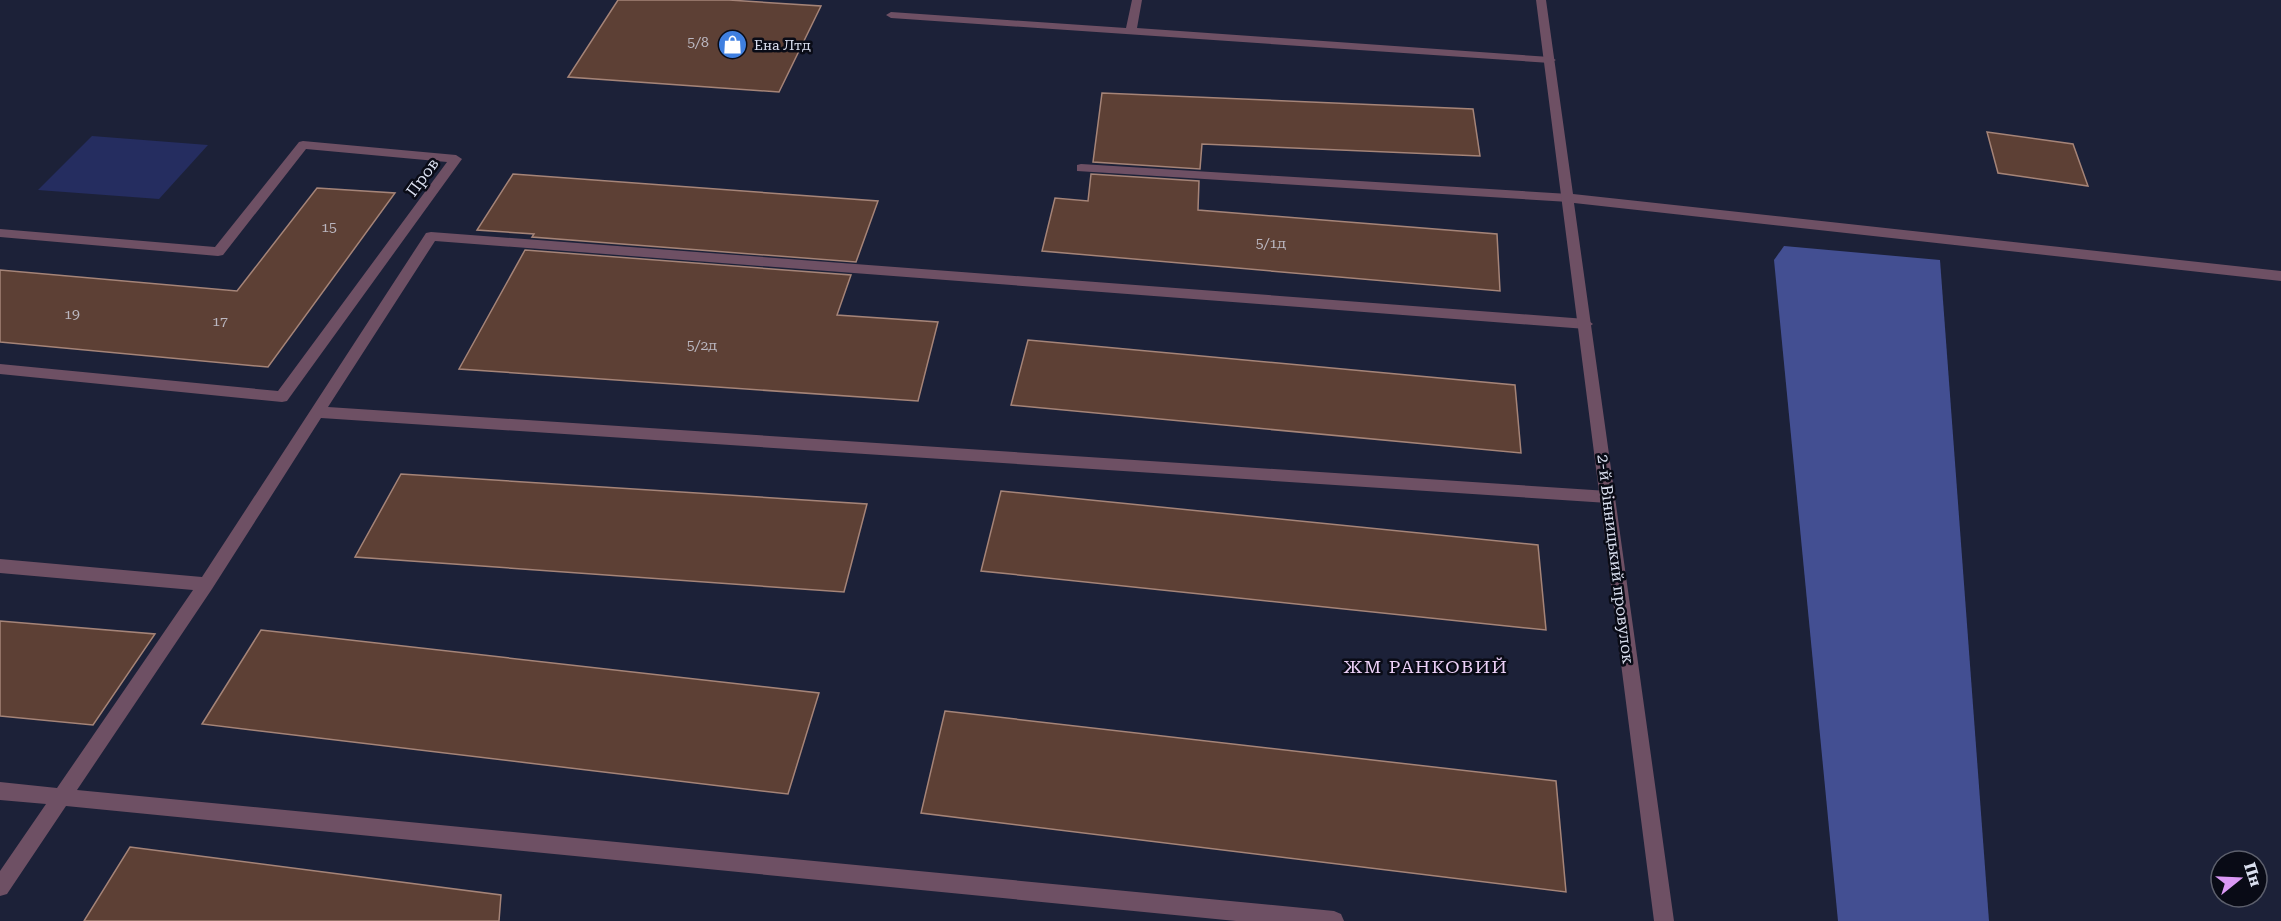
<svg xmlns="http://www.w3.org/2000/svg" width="2281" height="921" font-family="'Roboto Serif',serif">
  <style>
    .green { fill: #252d60 }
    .forest { fill: #434f92 }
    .building { fill: #5d4035; stroke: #a58478; stroke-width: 1.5 }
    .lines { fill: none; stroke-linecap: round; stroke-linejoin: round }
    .lane { fill: #6e5064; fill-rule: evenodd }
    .street { fill: #6e5064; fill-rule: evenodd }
    .labels { text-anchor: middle; stroke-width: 5; stroke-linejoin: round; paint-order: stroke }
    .number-label { font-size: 14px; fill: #bbb7c0 }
    .far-poi-label { font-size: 14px; fill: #dadfef; stroke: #090b16; text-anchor: start }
    .street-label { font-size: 16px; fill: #dadfef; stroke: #090b16 }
    .neighbourhood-label { font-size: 18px; letter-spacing: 1.5px; fill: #eed2f9; stroke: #090b16 }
  </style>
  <rect width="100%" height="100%" fill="#1c2138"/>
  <path class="green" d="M92 136 208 145 159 199 38 190Z"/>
  <path class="forest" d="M1784 246 1940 260 1989 921H1838L1774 260Z"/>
  <path class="building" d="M618 0H729L821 6 779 92 568 77Z
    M1102 93 1473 109 1480 156 1202 144 1200 169 1093 162Z
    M1987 132 2073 144 2088 186 1998 173Z
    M513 174 878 201 856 262 532 237 534 234 477 230Z
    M1091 174 1199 181 1198 210 1497 234 1500 291 1042 251 1055 198 1088 201Z
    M317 188 395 193 268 367 0 342V270L237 291Z
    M525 250 851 275 837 315 938 322 918 401 459 369Z
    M1028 340 1515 385 1521 453 1011 405Z
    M401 474 867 504 844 592 355 557Z
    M1001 491 1538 545 1546 630 981 571Z
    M0 621 155 634 93 725 0 716Z
    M261 630 819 693 788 794 202 724Z
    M945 711 1556 781 1566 892 921 813Z
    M130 847 501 895 499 921H84Z"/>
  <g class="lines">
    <path class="lane" d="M1132 0H1142L1137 28 1550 57 1556 60 1550 63 891 18 886 15 891 12 1126 28Z
      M1081 164 1569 194 1575 198 1569 202 1077 171V165Z
      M431 232 1586 319 1593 324 1586 329 435 241 328 407 1608 491 1613 493 1616 497 1613 501 1608 503 321 418 212 589 77 790 1334 911 1341 914 1344 921H1236L66 806 7 894 0 896V871L46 804 0 800V782L57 788 193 590 0 573V559L202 577 426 233Z"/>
    <path class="street" d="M1536 0H1546L1573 194 2281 271V281L1574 203 1674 921H1654Z
      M303 141 456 155 462 159 287 401 282 402 0 374V364L278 391 447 162 306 149 223 255 218 256 0 237V229L215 247 299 142Z"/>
  </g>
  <defs>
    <symbol id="shop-disc" viewBox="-11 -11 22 22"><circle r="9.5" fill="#3f7fe0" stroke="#090b16"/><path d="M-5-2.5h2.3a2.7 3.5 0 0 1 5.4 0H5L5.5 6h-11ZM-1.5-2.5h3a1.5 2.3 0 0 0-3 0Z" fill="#fff"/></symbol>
  </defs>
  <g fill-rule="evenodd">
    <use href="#shop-disc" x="716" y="28" width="33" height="33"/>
  </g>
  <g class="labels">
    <g class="number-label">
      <text x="698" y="47">5/8</text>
      <text x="329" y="232">15</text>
      <text x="1271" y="248">5/1д</text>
      <text x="72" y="319">19</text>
      <text x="220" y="326">17</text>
      <text x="702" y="350">5/2д</text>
    </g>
    <g class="far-poi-label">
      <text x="754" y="50">Ена Лтд</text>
    </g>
    <g class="street-label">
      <text transform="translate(422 177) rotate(-54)" y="6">Пров</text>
      <text transform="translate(1616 559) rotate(83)" y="6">2-й Вінницький провулок</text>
    </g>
    <g class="neighbourhood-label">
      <text x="1426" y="673">ЖМ РАНКОВИЙ</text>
    </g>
  </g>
  <g transform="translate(2239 879) rotate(72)"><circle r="28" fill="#090b16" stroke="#5d606d" stroke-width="1.5"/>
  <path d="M0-4.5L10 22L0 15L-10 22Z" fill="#db99f5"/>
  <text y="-9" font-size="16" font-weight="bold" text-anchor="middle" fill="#dadfef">Пн</text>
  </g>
</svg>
